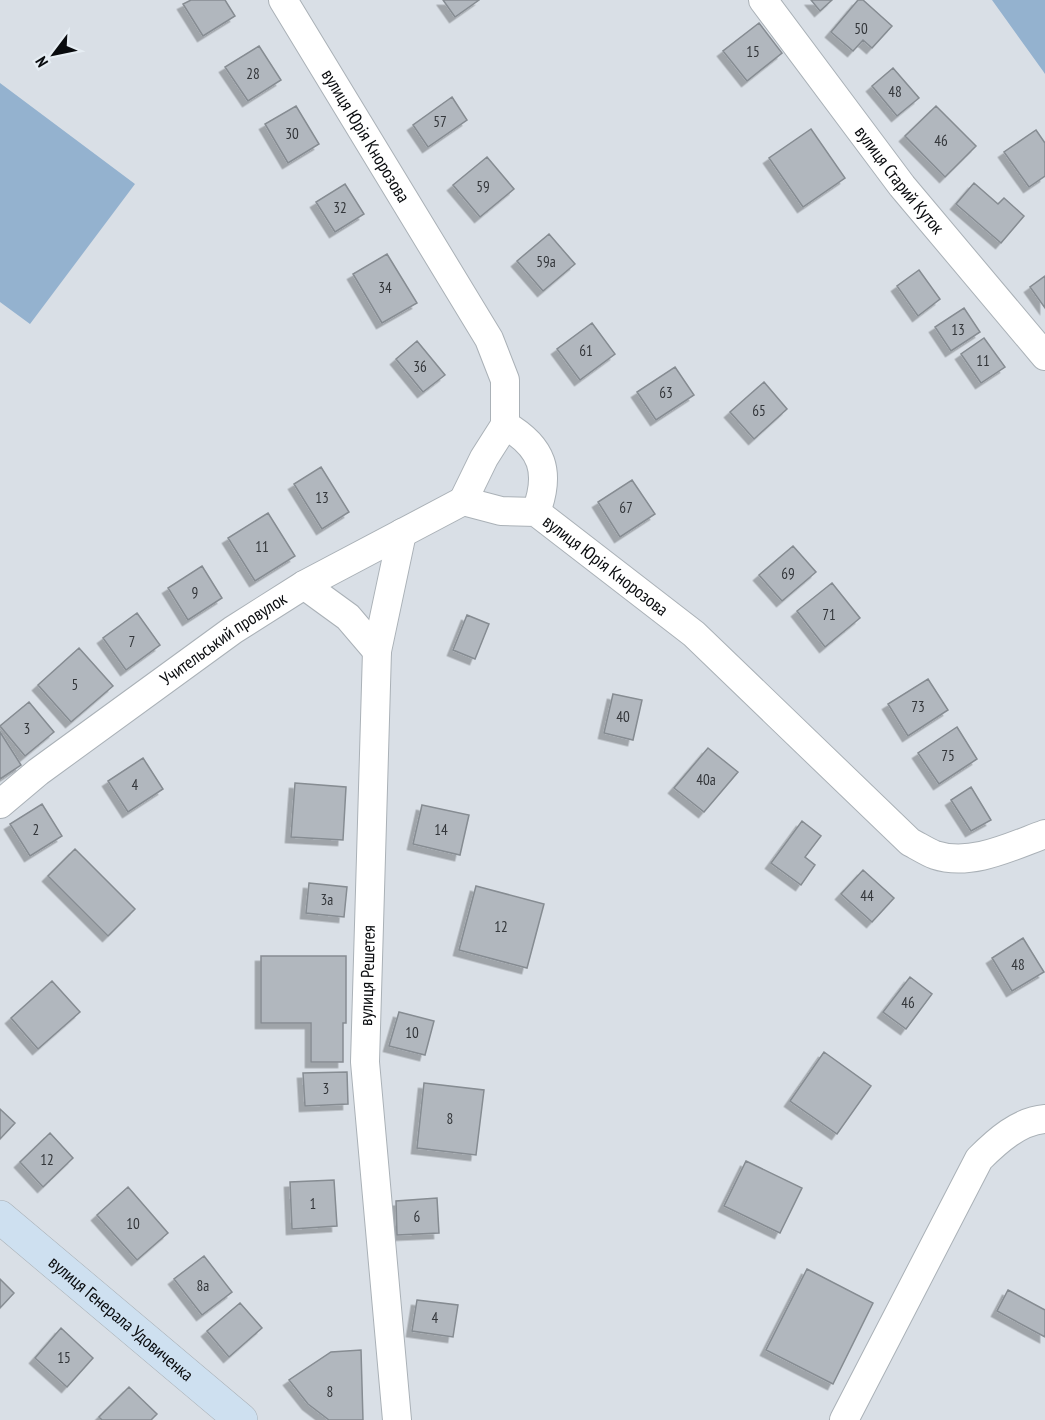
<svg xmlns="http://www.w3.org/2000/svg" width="1045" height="1420" font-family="'PT Sans Narrow',sans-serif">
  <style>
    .green { fill: #94b2cf }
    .building { fill: #b1b7be; stroke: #868c92; stroke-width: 1.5; filter: url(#shadow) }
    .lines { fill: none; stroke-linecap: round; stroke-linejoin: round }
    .street-casing { stroke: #aab1b7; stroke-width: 30 }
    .secondary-casing { stroke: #aab1b7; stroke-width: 34 }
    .street { stroke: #fff; stroke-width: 28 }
    .secondary { stroke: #cee0f0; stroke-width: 33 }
    .labels { text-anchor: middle; stroke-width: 6; stroke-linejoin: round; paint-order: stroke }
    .number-label { font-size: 15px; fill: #33363a }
    .street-label { font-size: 18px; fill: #090b0e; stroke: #e6edf3 }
  </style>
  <defs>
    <filter id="shadow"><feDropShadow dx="-5.5" dy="5.5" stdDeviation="0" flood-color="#0004"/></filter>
  </defs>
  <rect width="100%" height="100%" fill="#d9dfe6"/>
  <path class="green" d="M992 0H1045V74L1043 71Z
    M0 83 135 184 30 324 0 302Z"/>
  <path class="building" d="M191 0H225L235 16 203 36 183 4Z
    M443 0H479L455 17Z
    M811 0H832L820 11Z
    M858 0H863L892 26 872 48 863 40 853 51 831 32Z
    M759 23 782 53 747 81 723 51Z
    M259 46 281 80 248 101 225 67Z
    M893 68 919 98 897 116 872 86Z
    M452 97 467 120 428 147 413 125Z
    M296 106 319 144 288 163 265 124Z
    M936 106 976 146 945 177 905 136Z
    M811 129 845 178 803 207 769 158Z
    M1036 130 1045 143V176L1029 187 1004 152Z
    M487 157 514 189 480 217 453 185Z
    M974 183 998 204 1004 198 1024 216 1001 243 956 204Z
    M345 184 364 214 335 232 316 202Z
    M549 234 575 264 543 291 517 261Z
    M387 254 417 303 382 323 353 274Z
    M919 270 940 299 918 316 897 286Z
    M1045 276V308L1030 287Z
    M964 308 980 332 951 351 935 327Z
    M592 323 615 354 580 380 557 349Z
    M984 338 1005 367 981 383 961 354Z
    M417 341 445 375 423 392 396 359Z
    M675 367 694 395 656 420 637 392Z
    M764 382 787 409 754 439 730 412Z
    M321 467 349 512 322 529 294 484Z
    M632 480 655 514 620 537 598 502Z
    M268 513 295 556 255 581 228 538Z
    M793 546 816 572 782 601 759 575Z
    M202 566 222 598 188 620 168 588Z
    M832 583 860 618 825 647 797 611Z
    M137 613 160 645 126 670 103 638Z
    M467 615 489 624 475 659 453 650Z
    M79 648 113 686 71 722 38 685Z
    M928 679 948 710 908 736 888 704Z
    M613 694 642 700 633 740 604 733Z
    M29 702 54 732 25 756 0 726Z
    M957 727 977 759 939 784 918 753Z
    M0 732 21 765 0 779Z
    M708 748 738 772 704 812 674 788Z
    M143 758 163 789 128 812 108 781Z
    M295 783 346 787 343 840 291 837Z
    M971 787 991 820 971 831 951 800Z
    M42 804 62 836 30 856 10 824Z
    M422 805 469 815 460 855 413 844Z
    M802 821 821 836 805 857 815 865 801 885 771 863Z
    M75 849 135 909 108 936 48 876Z
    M863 870 894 898 872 922 841 894Z
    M309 883 347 887 344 917 306 913Z
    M476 886 544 904 527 968 459 950Z
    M1023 938 1044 972 1012 991 992 958Z
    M261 956H346V1023H343V1062H311V1023H261Z
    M910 977 932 994 906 1029 883 1012Z
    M52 981 80 1012 38 1049 11 1018Z
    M399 1012 434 1021 425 1055 389 1046Z
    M824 1052 871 1086 837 1134 790 1101Z
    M347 1072 348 1104 305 1106 303 1073Z
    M424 1083 484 1090 476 1155 417 1148Z
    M0 1109 15 1123 0 1139Z
    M50 1133 73 1158 43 1187 20 1162Z
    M746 1161 802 1188 780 1233 724 1206Z
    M334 1180 337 1226 292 1229 290 1182Z
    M128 1187 168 1233 137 1260 97 1215Z
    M437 1198 439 1233 397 1235 396 1201Z
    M204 1256 232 1292 202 1315 174 1279Z
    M807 1269 873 1303 833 1384 766 1350Z
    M0 1279 14 1293 0 1308Z
    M1008 1290 1045 1310V1337L997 1311Z
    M417 1300 458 1305 453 1337 412 1331Z
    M240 1303 262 1328 229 1357 207 1331Z
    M61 1328 93 1358 67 1387 35 1358Z
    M361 1350 363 1420H329L308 1404 289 1380 331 1352Z
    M129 1387 157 1414 151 1420H102L99 1417Z"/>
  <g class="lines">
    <defs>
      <g id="street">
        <path id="s1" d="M283 0 489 339 505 380V425L484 458 463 501"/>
        <path id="s2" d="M763 0 902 186 1045 356"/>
        <path d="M505 425C543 447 551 472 536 512"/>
        <path id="s3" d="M463 501 501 511 536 512 694 634 910 842C918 846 927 852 935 855 971 867 1012 846 1045 834"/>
        <path d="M304 585 348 617 377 651"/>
        <path id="s4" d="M0 804 38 772 233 630 304 585 463 501"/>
        <path id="s5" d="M397 1420 365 1062 377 651 402 533"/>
        <path d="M844 1420 979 1159C997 1141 1019 1121 1045 1119"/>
      </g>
      <g id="secondary">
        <path id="s6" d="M0 1217 241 1420"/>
      </g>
    </defs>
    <use href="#street" class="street-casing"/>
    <use href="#secondary" class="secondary-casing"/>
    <use href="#street" class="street"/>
    <use href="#secondary" class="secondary"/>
  </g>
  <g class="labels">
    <g class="number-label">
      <text x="861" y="34">50</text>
      <text x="753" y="57">15</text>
      <text x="253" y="79">28</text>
      <text x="895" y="97">48</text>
      <text x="440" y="127">57</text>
      <text x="292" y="139">30</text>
      <text x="941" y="146">46</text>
      <text x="483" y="192">59</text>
      <text x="340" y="213">32</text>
      <text x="546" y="267">59а</text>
      <text x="385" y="293">34</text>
      <text x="958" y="335">13</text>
      <text x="586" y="356">61</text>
      <text x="983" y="366">11</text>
      <text x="420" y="372">36</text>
      <text x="666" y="398">63</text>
      <text x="759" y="416">65</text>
      <text x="322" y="503">13</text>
      <text x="626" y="513">67</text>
      <text x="262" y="552">11</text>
      <text x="788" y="579">69</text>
      <text x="195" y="598">9</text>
      <text x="829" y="620">71</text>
      <text x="132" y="647">7</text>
      <text x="75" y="690">5</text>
      <text x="918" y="712">73</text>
      <text x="623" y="722">40</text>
      <text x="27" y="734">3</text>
      <text x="948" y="761">75</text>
      <text x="706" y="785">40а</text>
      <text x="135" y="790">4</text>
      <text x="36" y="835">2</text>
      <text x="441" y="835">14</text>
      <text x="867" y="901">44</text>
      <text x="327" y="905">3а</text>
      <text x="501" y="932">12</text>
      <text x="1018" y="970">48</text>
      <text x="908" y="1008">46</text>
      <text x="412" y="1038">10</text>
      <text x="326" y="1094">3</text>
      <text x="450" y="1124">8</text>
      <text x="47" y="1165">12</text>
      <text x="313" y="1209">1</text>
      <text x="417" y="1222">6</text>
      <text x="133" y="1229">10</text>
      <text x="203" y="1291">8а</text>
      <text x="435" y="1323">4</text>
      <text x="64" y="1363">15</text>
      <text x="330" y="1397">8</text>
    </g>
    <g class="street-label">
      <text dy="6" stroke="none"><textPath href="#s1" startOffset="159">вулиця Юрія Кнорозова</textPath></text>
      <text dy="6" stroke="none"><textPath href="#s2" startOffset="226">вулиця Старий Куток</textPath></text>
      <text dy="6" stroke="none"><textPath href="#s3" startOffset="162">вулиця Юрія Кнорозова</textPath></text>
      <text dy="6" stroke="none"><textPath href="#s4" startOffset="278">Учительський провулок</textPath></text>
      <text dy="6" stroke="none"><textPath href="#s5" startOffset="446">вулиця Решетея</textPath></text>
      <text dy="6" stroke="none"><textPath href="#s6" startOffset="158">вулиця Генерала Удовиченка</textPath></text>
    </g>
  </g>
  <g transform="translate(54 54) rotate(238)" stroke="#e6edf3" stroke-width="4.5" paint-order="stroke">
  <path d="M0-4.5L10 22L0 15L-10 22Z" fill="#090b0e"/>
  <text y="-9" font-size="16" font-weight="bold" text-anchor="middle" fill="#090b0e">N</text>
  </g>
</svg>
